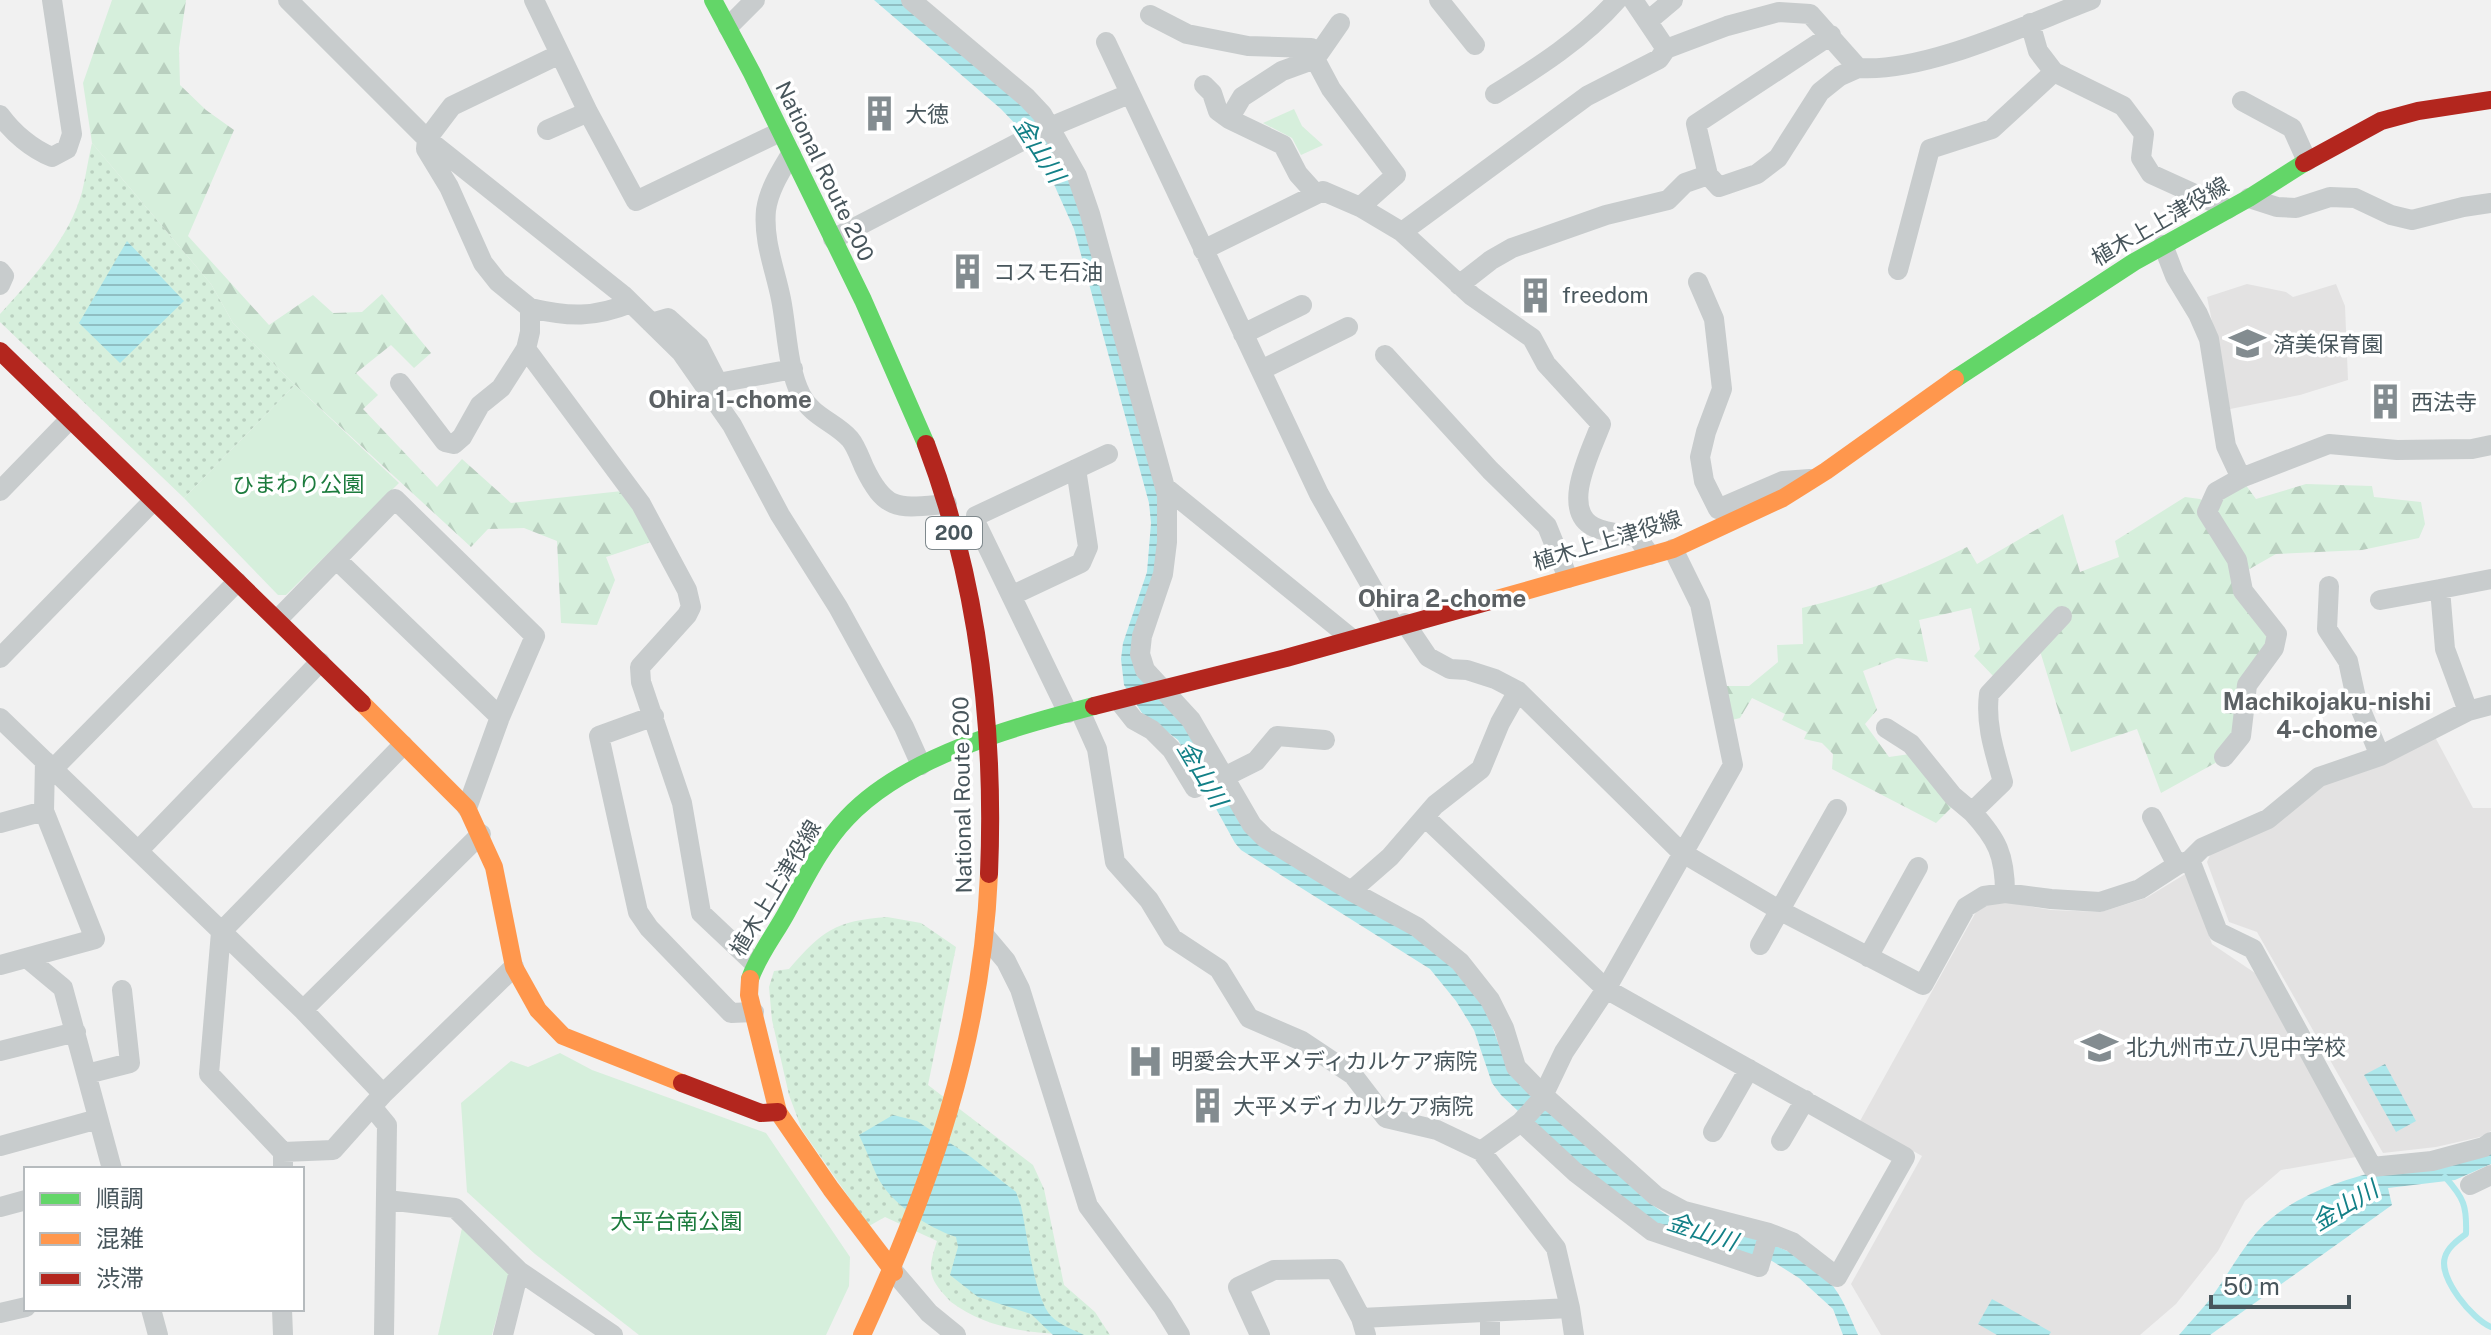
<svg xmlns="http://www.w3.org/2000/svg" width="2491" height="1335" font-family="'Public Sans','Noto Sans JP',sans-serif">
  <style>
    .education { fill: #e3e2e2 }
    .grass { fill: url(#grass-dots) }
    .forest { fill: url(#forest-firs) }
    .park { fill: #d6efdc }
    .water { fill: url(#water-rules) }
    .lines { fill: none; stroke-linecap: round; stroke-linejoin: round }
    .stream { stroke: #ade7eb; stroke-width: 6 }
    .street { stroke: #c8cccd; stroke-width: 20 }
    .fast { stroke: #63d668; stroke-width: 18 }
    .slow { stroke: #ff974d; stroke-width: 18 }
    .jam { stroke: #b3261e; stroke-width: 18 }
    .labels { text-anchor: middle; stroke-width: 7; stroke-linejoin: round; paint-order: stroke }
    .shield { fill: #fff; stroke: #7f898d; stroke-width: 2 }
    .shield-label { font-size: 20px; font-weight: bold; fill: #48565c }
    .poi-label { font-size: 22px; fill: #48565c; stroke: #fff; text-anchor: start }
    .street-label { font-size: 22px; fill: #48565c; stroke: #fff }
    .park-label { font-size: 22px; fill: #1c7b3d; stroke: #fff }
    .water-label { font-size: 24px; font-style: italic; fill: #138087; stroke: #fff }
    .neighbourhood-label { font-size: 24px; font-weight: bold; fill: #5c6164; stroke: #fff }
  </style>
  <defs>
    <pattern id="grass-dots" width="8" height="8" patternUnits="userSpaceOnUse" patternTransform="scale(2)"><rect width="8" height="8" fill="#d6efdc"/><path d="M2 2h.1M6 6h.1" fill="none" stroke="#b9cfbf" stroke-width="1.8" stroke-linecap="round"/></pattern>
    <pattern id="forest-firs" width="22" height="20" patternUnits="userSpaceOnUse" patternTransform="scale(2)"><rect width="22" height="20" fill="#d6efdc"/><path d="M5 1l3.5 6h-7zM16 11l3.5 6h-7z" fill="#b9cfbf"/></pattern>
    <pattern id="water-rules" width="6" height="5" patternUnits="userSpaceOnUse" patternTransform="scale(2)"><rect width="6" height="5" fill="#ade7eb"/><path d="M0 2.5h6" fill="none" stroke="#8fbec2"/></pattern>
  </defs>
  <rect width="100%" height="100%" fill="#f1f1f1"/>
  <path class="education" d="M2247 284 2286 292 2293 297 2336 284 2345 306 2348 380 2300 395 2230 409 2207 297Z
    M2435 737 2473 808H2491V1131L2480 1137 2436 1147 2383 1153 2257 932 2229 922 2207 862 2211 853 2321 782Z
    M2187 873 2212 944 2255 973 2356 1157 2281 1170 2245 1201 2218 1251 2176 1304 2140 1335H1881L1851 1284 1922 1156 1860 1121 1976 912 1989 904 2005 902 2051 910 2101 912 2146 898Z"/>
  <path class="grass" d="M92 143 211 284 233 323 295 385 184 498 0 322V314C32 279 69 239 82 192 86 176 88 159 92 143Z
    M887 917 921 923 956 947 928 1085 1033 1165 1044 1189 1064 1285 1095 1312 1110 1335C1052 1335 995 1335 951 1302 928 1278 927 1272 937 1241L885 1217 869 1226 802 1130 789 1095 772 1020 769 987 774 971 789 969C823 930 835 921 887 917Z"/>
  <path class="forest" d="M112 0H186L179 48 180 85 206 110 234 130 188 236 269 325 313 295 333 313 362 312 382 294 431 353 414 368 391 345 356 373 378 395 363 409 437 487 462 459 511 503 622 491 654 541 606 557 615 580 597 625 561 623 557 541 524 528 488 529 471 547 295 385 233 323 211 284 92 143 83 83Z
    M2245 484 2256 499 2306 484 2372 486 2374 497 2421 502 2425 524 2419 538 2362 550 2276 554 2246 571 2271 634 2235 734 2217 762 2161 793 2137 729 2071 752 2036 638 1996 679 1974 656 1980 649 1971 608 1919 620 1928 662 1897 658 1863 671 1877 710 1865 724 1889 757 1910 754 1954 805 1936 823 1832 769 1833 754 1822 743 1804 739 1807 732 1782 720 1785 714 1752 698 1740 718 1732 720 1725 686H1749L1778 662 1777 645 1803 644 1802 608C1860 594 1914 574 1967 547L1977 564 2063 514 2080 572 2119 557 2115 541 2185 497 2200 499 2218 509 2226 494Z"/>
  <path class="park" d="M1294 109 1302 126 1323 145 1301 155 1292 138 1263 123Z
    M295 385 399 483 286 595H278L184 498Z
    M560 1053 592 1070 766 1133 850 1257 849 1286 826 1335H639L535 1254 467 1192 461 1103 511 1061 528 1067Z
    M462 1228 509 1273 492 1335H438Z"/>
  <path class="water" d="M874 0H903L994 77 1038 122 1071 181 1160 495V549L1137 636 1243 824 1434 949 1476 993 1491 1023 1509 1073 1648 1202C1656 1207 1665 1215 1674 1218 1728 1236 1786 1236 1828 1280 1842 1295 1850 1317 1858 1335H1843L1833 1309 1799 1278 1772 1261 1670 1231 1632 1207 1532 1124 1501 1095 1492 1083 1474 1030 1456 1001 1430 969 1241 850 1235 843 1178 740 1142 713 1124 685 1121 659 1123 643 1147 572 1151 523 1149 503 1074 229 1048 171 1028 147 1022 131 1001 109Z
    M127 241 184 301 120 363 79 323Z
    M2385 1064 2416 1121 2396 1132 2364 1075Z
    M893 1115 917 1121 971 1157 1016 1192 1021 1206C1027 1232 1034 1298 1051 1316 1061 1326 1072 1329 1084 1335H1053L1031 1314 978 1297 950 1275 958 1247 956 1237C927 1227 891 1204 877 1176 871 1163 866 1149 859 1135Z
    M2491 1148V1164L2455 1180 2388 1188 2392 1205 2210 1335H2179C2188 1324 2198 1314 2207 1303 2225 1280 2238 1254 2257 1232 2309 1174 2418 1164 2491 1148Z
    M1992 1299 2051 1332 2049 1335H1997L1978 1324Z"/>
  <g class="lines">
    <path class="stream" d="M2445 1177C2464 1198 2467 1206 2466 1234 2458 1240 2448 1247 2445 1257 2438 1278 2473 1320 2491 1327"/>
    <path class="street" d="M288 0 427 139 623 295 681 352 732 425 780 515 838 607 904 727 921 765
      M534 0 588 112 636 201 780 132
      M911 0 1027 98 1042 114 1077 176 1090 214 1167 495V542L1163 574 1142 636 1140 654 1145 670 1191 720 1252 825 1265 838 1351 891 1417 927 1460 962 1490 1000 1504 1028 1516 1067 1543 1095 1656 1196 1684 1211 1769 1233 1792 1242 1837 1277 1905 1157 1606 989 1425 817
      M1439 0 1475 45
      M1633 0 1666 49
      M1150 15 1187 34 1248 46 1311 48 1315 59 1282 71 1242 97 1229 119
      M1648 21 1673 0
      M1340 23 1315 59 1331 89 1396 175 1360 207
      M728 27 755 0
      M1106 42 1319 494 1394 626
      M560 54 452 106 427 139 426 149 449 187 483 263 498 282 530 308V332L526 349 641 504 687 590 691 607 687 615 640 667 641 682 682 803 701 913 755 964
      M2054 72 2123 106 2144 134 2141 158 2151 174 2228 209
      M1204 85 1212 93 1218 111 1229 119 1283 145 1298 174 1316 194
      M1495 94C1537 68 1584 38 1617 0
      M2242 101 2292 128 2307 161
      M0 115C13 133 32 149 52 157L67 149 72 134 52 0
      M547 130 588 112
      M791 154C781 171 769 189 766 210 763 241 775 269 781 299 787 329 787 367 801 395 812 417 835 422 850 439 856 446 860 458 864 467 886 513 899 508 947 504
      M1708 175 1719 187 1757 174 1778 158 1820 92 1840 76 1858 68
      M2249 198 2277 207 2296 208 2330 197 2355 198 2391 215 2412 220 2463 207 2491 203
      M1402 232 1587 96 1659 59 1666 49 1727 26 1779 12 1810 14 1858 68C1926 73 2027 24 2091 0
      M833 239 1043 130 1129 94
      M2163 245 2175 276 2198 314 2209 339 2226 446 2241 478 2329 444 2397 450 2472 449 2491 445
      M1203 250 1323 191 1360 207 1402 232 1472 296 1532 338 1546 364 1601 424C1592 449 1559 510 1594 527 1606 533 1624 534 1637 537L1650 555
      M1898 270 1930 149 1992 129 2054 72 2038 51 2030 23
      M0 271 4 276 0 285
      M1698 282 1714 319 1722 389 1706 432 1700 457 1704 481 1718 509 1783 481 1810 479
      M1459 285 1491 260 1512 248 1606 215 1668 200 1685 183 1708 175 1696 124 1831 35
      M530 308C569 317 594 318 631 303
      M651 323 668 318 699 346 718 383 793 369
      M1243 334 1302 305
      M1385 355 1490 470 1547 526 1568 578
      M1261 370 1348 327
      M400 383 445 442 454 444 462 437 480 405 501 388 526 349
      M1165 487 1352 639
      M0 491 70 419
      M337 560 500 717
      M2329 586 2327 629 2348 661 2356 698 2380 756
      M1013 595 1081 563 1088 547 1076 469
      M2380 600 2440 589
      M278 619 395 499 535 636 500 717 467 808
      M1405 623 1428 657 1450 669 1467 670 1495 679 1518 691 1681 852 1779 910 1923 985 1966 907 1984 896 2005 893 2051 899 2100 902 2140 889 2177 865 2190 860 2202 848 2268 819 2319 777 2380 756 2468 711 2491 705
      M0 658 153 501
      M1119 701 1134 720 1152 730 1172 750 1195 788
      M1080 711 1097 749 1115 862 1149 900 1172 938 1219 969 1249 1018 1302 1041 1353 1075 1386 1118 1437 1130 1481 1151 1556 1248 1570 1308 1574 1335
      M2468 711 2445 649 2440 589 2491 579
      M1068 713 977 525 976 516 1108 454
      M654 716 599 736 638 912 649 928 731 1013 754 1012
      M0 718 303 1010 383 1094
      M1886 728 1911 744 1953 796 1972 812
      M2224 757 2241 736 2247 685 2274 648 2277 634 2243 591 2237 560 2207 512 2216 492 2241 478
      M53 769 237 582
      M1224 777 1256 761 1277 736 1325 740
      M2152 817 2177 865
      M0 823 44 811
      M138 851 320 662
      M2190 860 2218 932 2253 949 2372 1167 2432 1161 2484 1147 2491 1142
      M1351 891 1390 857 1435 805 1481 769 1500 723 1518 691
      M2005 893C2005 855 1997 839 1972 812L2003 782C1995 753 1985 725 1989 694L2062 616
      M985 936 1006 961 1020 989 1088 1206 1163 1307 1180 1335
      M1760 945 1837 809
      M1868 957 1918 867
      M27 958 63 988 112 1169
      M0 965 95 939 44 811 45 761
      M303 1010 481 834
      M0 1051 76 1032
      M87 1074 130 1063 122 990
      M373 1108 387 1125 384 1335
      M1521 1122 1575 1172 1652 1231 1759 1267 1769 1233
      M1713 1132 1749 1069
      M1781 1141 1805 1100
      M0 1146 98 1119
      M1481 1151 1521 1122 1541 1100 1564 1052 1606 989 1733 765 1700 604 1673 549
      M283 1152 333 1150 383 1094 514 967
      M283 1169V1152L209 1074 221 932 403 745
      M2470 1185 2491 1175
      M387 1200 455 1208 519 1271 613 1335
      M0 1207 26 1200
      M894 1272 929 1313 956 1335
      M151 1309 158 1335
      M282 1309 283 1335
      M0 1313 26 1307
      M1490 1313V1335
      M1361 1318 1570 1308
      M503 1335 519 1271
      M1260 1335 1238 1287 1274 1270 1335 1269 1361 1318 1366 1335"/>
    <path class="fast" d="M713 0 752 73 863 300 926 444
      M1955 379 2134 262 2249 198 2304 163
      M750 979C758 955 776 933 788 910 805 879 822 844 847 818 905 756 1014 727 1094 706"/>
    <path class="slow" d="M1490 601 1673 549 1783 498 1826 471 1955 379
      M362 703 467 808 494 867 514 967 538 1010 563 1036 682 1083
      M750 979 749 995 778 1112 831 1189 894 1272
      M862 1335C931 1186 982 1040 989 874"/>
    <path class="jam" d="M2304 163 2381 121 2418 111 2491 100
      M0 351 362 703
      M926 444C978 581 995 728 989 874
      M1094 706 1286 658 1490 601
      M682 1083 761 1113 778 1112"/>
  </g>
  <defs>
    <symbol id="building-bare" viewBox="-9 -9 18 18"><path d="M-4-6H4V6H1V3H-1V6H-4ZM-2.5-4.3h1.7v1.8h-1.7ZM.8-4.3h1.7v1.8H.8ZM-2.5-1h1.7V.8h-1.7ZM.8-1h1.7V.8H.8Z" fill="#838c90" stroke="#fff" stroke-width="2.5" paint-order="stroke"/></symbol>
    <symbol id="school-bare" viewBox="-9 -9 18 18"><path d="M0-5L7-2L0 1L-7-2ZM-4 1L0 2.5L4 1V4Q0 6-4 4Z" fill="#838c90" stroke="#fff" stroke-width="2.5" paint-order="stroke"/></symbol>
    <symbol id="hospital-bare" viewBox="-9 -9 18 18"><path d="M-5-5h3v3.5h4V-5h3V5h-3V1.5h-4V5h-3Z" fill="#838c90" stroke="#fff" stroke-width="2.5" paint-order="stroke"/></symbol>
  </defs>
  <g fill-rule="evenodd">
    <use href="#building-bare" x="854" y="88" width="51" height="51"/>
    <use href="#building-bare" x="942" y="246" width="51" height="51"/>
    <use href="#building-bare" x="1510" y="270" width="51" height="51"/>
    <use href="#school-bare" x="2222" y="318" width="51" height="51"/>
    <use href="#building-bare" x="2360" y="376" width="51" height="51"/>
    <use href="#school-bare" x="2074" y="1022" width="51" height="51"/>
    <use href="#hospital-bare" x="1120" y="1036" width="51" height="51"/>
    <use href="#building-bare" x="1182" y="1080" width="51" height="51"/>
  </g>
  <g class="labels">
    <rect class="shield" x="926" y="517" width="56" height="32" rx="6"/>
    <g class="shield-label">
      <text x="954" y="540">200</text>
    </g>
    <g class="poi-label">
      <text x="905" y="122">大徳</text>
      <text x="993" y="280">コスモ石油</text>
      <text x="1562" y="303">freedom</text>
      <text x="2273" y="352">済美保育園</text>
      <text x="2411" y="410">西法寺</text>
      <text x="2126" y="1055">北九州市立八児中学校</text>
      <text x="1171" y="1069">明愛会大平メディカルケア病院</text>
      <text x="1233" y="1114">大平メディカルケア病院</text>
    </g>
    <g class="street-label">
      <text transform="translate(825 171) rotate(64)" y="8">National Route 200</text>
      <text transform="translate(2160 221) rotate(-30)" y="8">植木上上津役線</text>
      <text transform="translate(1607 540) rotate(-17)" y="8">植木上上津役線</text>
      <text transform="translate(962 795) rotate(-91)" y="8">National Route 200</text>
      <text transform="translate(775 888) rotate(-59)" y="8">植木上上津役線</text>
    </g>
    <g class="park-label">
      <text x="298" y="492">ひまわり公園</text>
      <text x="676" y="1229">大平台南公園</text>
    </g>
    <g class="water-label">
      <text transform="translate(1039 150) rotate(57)" y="8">金山川</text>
      <text transform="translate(1202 774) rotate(59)" y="8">金山川</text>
      <text transform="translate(2345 1206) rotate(-31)" y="8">金山川</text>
      <text transform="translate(1702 1232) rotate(18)" y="8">金山川</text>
    </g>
    <g class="neighbourhood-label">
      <text x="730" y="408">Ohira 1-chome</text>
      <text x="1442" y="607">Ohira 2-chome</text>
      <text x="2327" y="710">Machikojaku-nishi<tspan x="2327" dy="28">4-chome</tspan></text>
    </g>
  </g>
  <rect x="24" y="1167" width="280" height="144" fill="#ffffff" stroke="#b6bbbe" stroke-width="2"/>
  <rect x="40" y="1193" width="40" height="12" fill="#63d668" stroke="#b6bbbe" stroke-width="2"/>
  <text x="96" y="1207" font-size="24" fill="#48565c">順調</text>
  <rect x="40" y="1233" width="40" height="12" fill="#ff974d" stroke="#b6bbbe" stroke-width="2"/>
  <text x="96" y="1247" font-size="24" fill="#48565c">混雑</text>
  <rect x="40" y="1273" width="40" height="12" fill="#b3261e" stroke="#b6bbbe" stroke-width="2"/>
  <text x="96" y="1287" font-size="24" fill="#48565c">渋滞</text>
  <path d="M2211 1295v12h138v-12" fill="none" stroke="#48565c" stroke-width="4"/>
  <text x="2223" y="1295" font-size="24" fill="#48565c" stroke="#ffffff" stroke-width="6" paint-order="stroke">50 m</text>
</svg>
